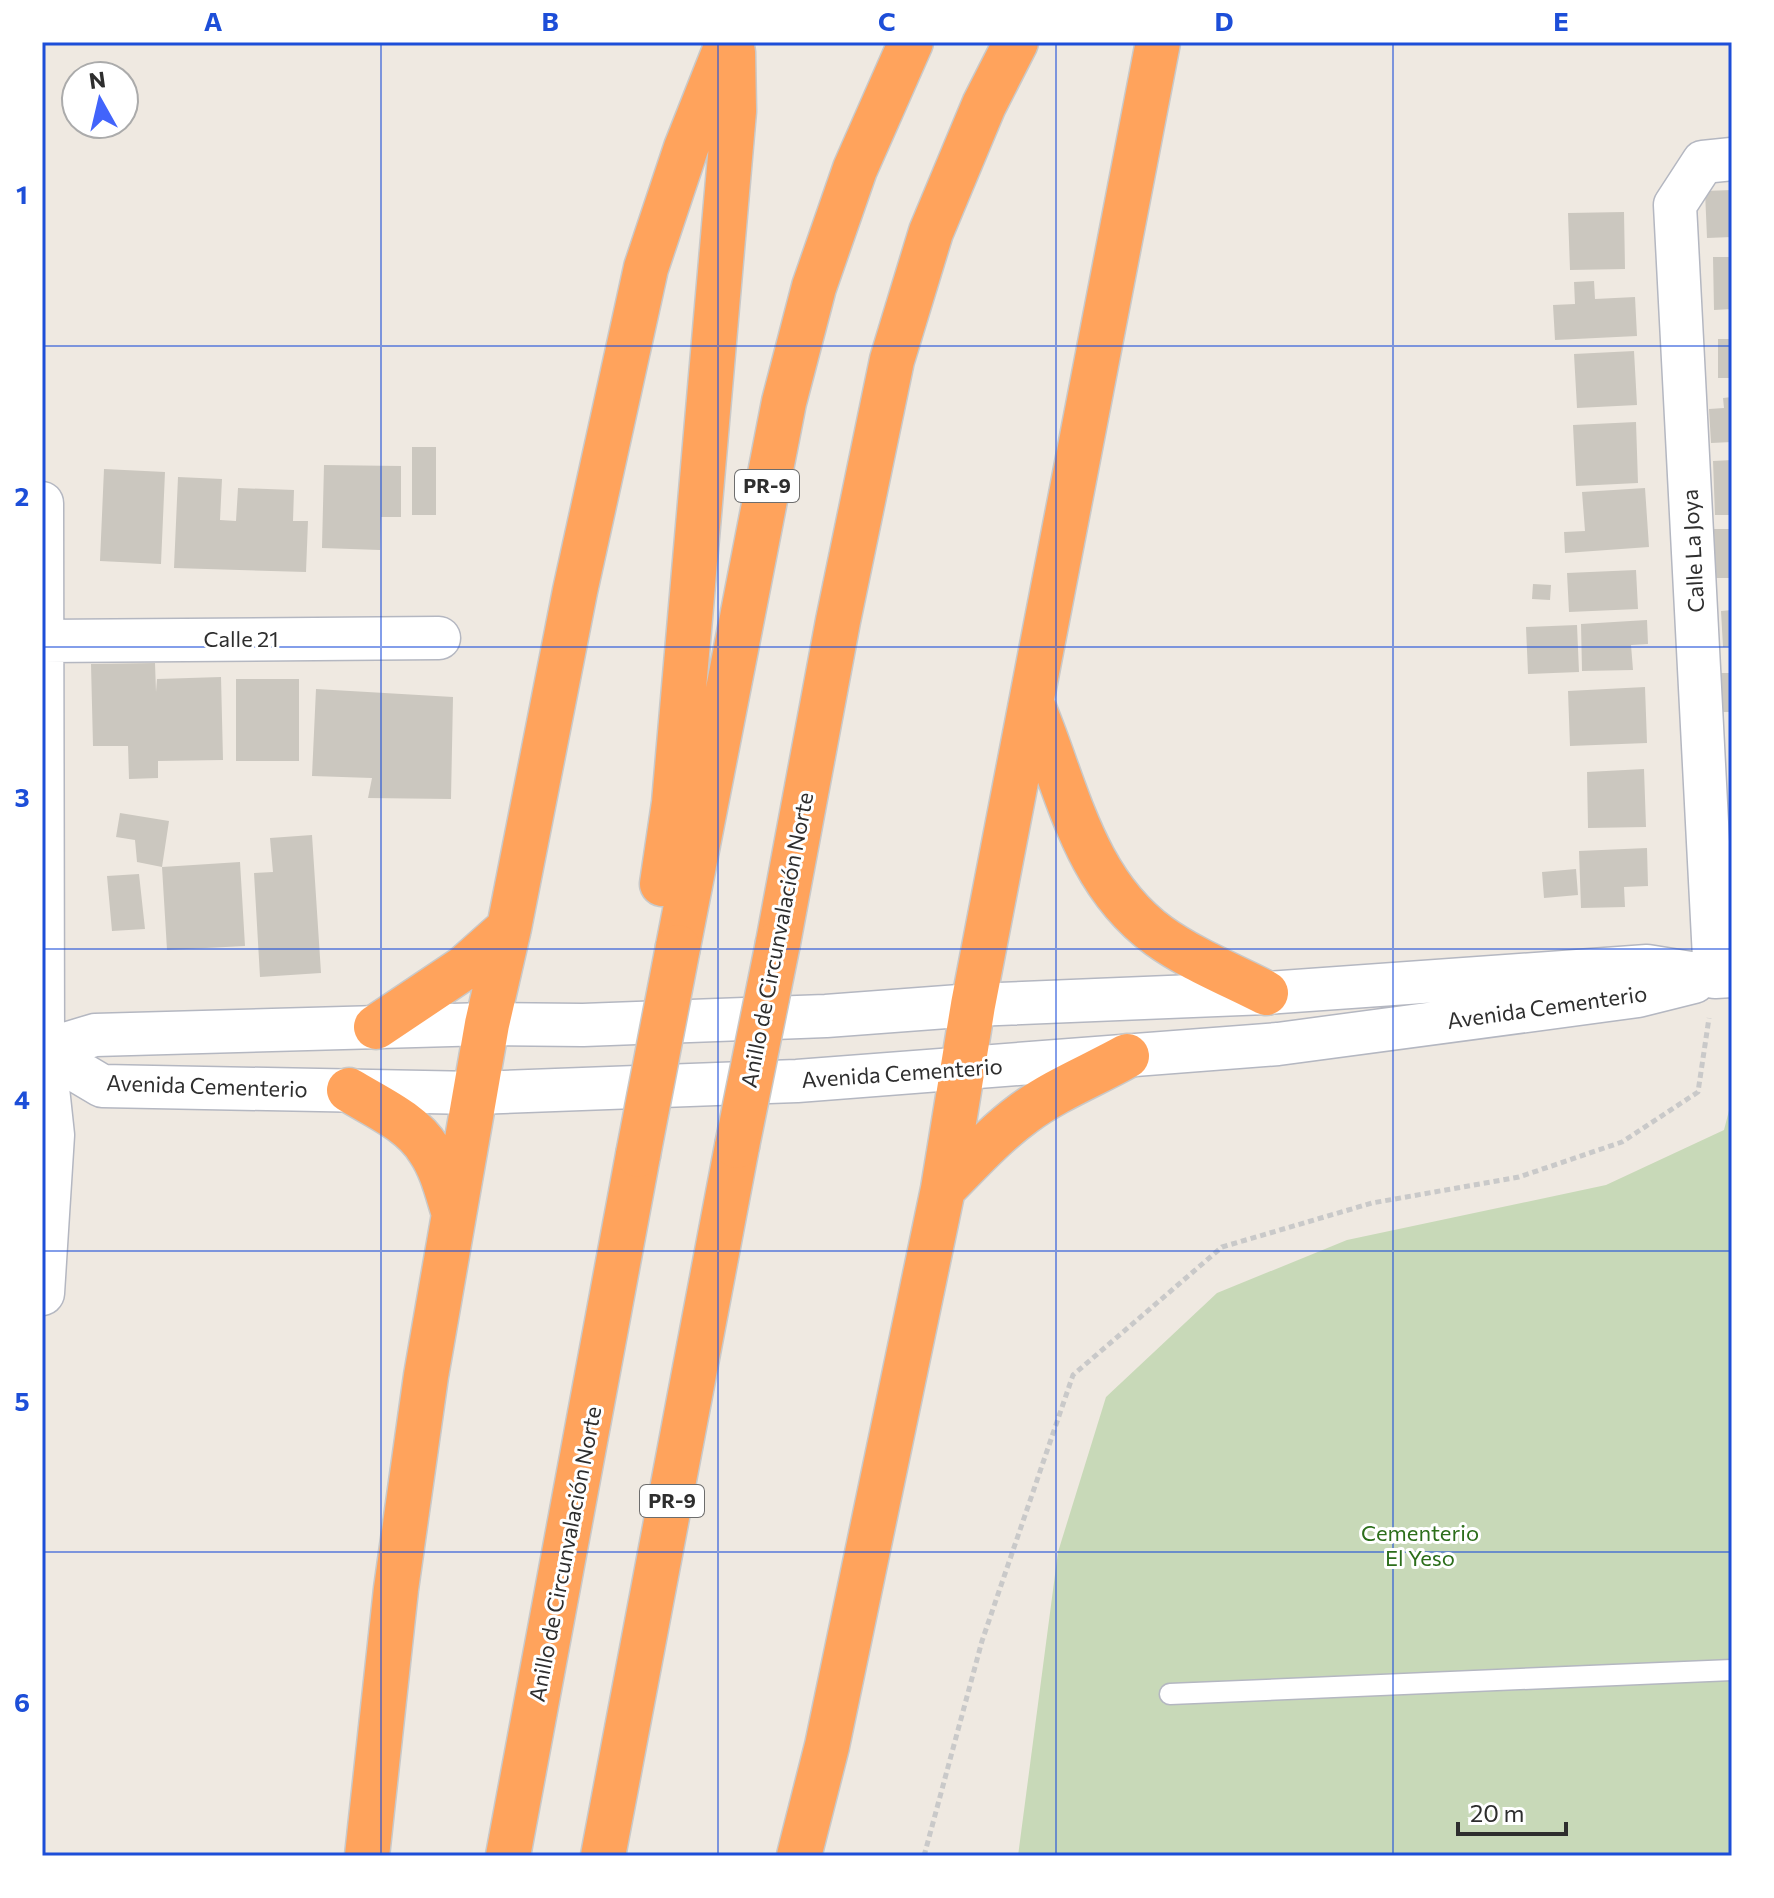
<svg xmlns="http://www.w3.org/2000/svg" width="1774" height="1898" font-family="Commissioner,sans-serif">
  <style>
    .cemetery { fill: #c8d9b8 }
    .building { fill: #cbc7bf }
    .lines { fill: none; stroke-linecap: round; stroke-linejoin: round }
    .service-casing { stroke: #b4b7c1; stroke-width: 23 }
    .minor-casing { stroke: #b4b7c1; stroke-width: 45 }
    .tertiary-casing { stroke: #b4b7c1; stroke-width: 47 }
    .motorway-casing { stroke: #c9c9c9; stroke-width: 47 }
    .path { stroke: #c9c9c9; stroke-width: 5; stroke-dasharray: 6 4; stroke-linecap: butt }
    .service { stroke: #fff; stroke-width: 20 }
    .minor { stroke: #fff; stroke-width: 42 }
    .tertiary { stroke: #fff; stroke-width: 44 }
    .motorway { stroke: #ffa35c; stroke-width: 44 }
    .motorway-bridge-casing { stroke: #c9c9c9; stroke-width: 47; stroke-linecap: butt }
    .motorway-bridge { stroke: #ffa35c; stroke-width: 44 }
    .grid { fill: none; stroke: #1d4ed8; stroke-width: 2; stroke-opacity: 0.55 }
    .labels { text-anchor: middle; stroke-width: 6; stroke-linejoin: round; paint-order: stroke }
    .shield { fill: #fff; stroke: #6d6d6d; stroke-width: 2 }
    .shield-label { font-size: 20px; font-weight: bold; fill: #2e2e2e }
    .street-label { font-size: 22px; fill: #2e2e2e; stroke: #fff }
    .park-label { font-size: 22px; fill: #2c6e1b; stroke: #fff }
    .neatline { fill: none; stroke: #1d4ed8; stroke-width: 3 }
    .grid-label { font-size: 26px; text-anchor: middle; font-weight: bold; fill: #1d4ed8 }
  </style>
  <rect width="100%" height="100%" fill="#efe9e1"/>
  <path class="cemetery" d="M1732 1099V1856H1018L1058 1552 1106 1397 1217 1293 1347 1240 1606 1185 1724 1130Z"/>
  <path class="building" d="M1732 190V237L1707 238 1705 191Z
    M1624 212 1625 269 1570 270 1568 213Z
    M1713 257H1732V309L1714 310Z
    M1594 281 1595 299 1635 297 1637 336 1555 340 1553 305 1575 304 1574 282Z
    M1718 339H1732V378H1718Z
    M1634 351 1637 405 1577 408 1574 354Z
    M1732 397V442L1711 443 1709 409 1724 408 1723 398Z
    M1636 422 1638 483 1576 486 1573 425Z
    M412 447H436V515H412Z
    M1732 460V515H1715L1713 461Z
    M324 465 401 466V517H381L380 550 322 548Z
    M104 469 165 472 161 564 100 561Z
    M178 477 222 479 220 520 236 521 238 488 294 490 293 521H308L306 572 174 568Z
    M1645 488 1649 547 1565 553 1564 532 1585 531 1582 492Z
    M1714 529H1732V578H1715Z
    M1636 570 1638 609 1569 612 1567 573Z
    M1533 584 1551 585 1550 600 1532 599Z
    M1732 610V646L1723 647 1721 611Z
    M1647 620 1648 644 1631 645 1633 670 1582 671 1581 624Z
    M1577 625 1579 672 1528 674 1526 627Z
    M155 663 156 692 157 679 221 677 223 760 158 761V778L129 779 128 746H93L91 664Z
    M1715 673H1732V712H1715Z
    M236 679H299V761H236Z
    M1645 687 1647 743 1570 746 1568 691Z
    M316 689 453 697 451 799 368 798 372 778 312 776Z
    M1644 769 1646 827 1588 828 1587 772Z
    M120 813 169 821 162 867 137 862 135 840 116 837Z
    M312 835 321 973 260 977 254 873 273 872 270 838Z
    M1647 848 1648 886 1624 887 1625 907 1581 908 1579 851Z
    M240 862 245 946 167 950 162 867Z
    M1576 869 1578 895 1544 898 1542 872Z
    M139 874 145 929 112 931 107 876Z"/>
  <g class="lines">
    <defs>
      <path id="service" d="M1170 1694 1732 1670"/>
      <path id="minor" d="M42 503 43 1051
        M43 641 439 638
        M1715 977 1675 205 1703 162 1732 159
        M42 1051 95 1035 487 1024 583 1025 826 1016 973 1005 1266 993 1647 966 1715 977 1732 976
        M43 1051 102 1086 476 1093 797 1081 1278 1044 1638 996 1694 982"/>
      <path id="tertiary" d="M42 1293 52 1135 43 1051"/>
      <path id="motorway" d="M1032 704C1067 786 1082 880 1159 936 1191 959 1231 975 1266 993
        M662 884 674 803 734 111 733 52
        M778 943 838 621 892 360 931 232 984 105 1016 42
        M678 947 784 402 814 287 855 169 911 42
        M376 1027 464 968 509 928
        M349 1090C377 1107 412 1122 429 1150 442 1169 447 1192 454 1214
        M943 1189C969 1163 994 1135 1024 1113 1055 1090 1093 1075 1127 1056
        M367 1856 396 1589 426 1376 487 1024 509 928 575 591 646 268 686 148 728 42
        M508 1856 638 1155
        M603 1856 737 1146
        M799 1856 827 1746 943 1189 973 1005 1158 42"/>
    </defs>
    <use href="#service" class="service-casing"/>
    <use href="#minor" class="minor-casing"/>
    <use href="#tertiary" class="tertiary-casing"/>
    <use href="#motorway" class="motorway-casing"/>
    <path class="path" d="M924 1856 982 1641 1073 1375 1222 1247 1372 1203 1519 1177 1622 1142 1698 1092 1709 1018"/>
    <use href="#service" class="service"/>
    <use href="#minor" class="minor"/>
    <use href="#tertiary" class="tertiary"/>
    <use href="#motorway" class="motorway"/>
    <defs>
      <path id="motorway-bridge" d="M737 1146 778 943
        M638 1155 678 947"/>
    </defs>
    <use href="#motorway-bridge" class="motorway-bridge-casing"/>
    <use href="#motorway-bridge" class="motorway-bridge"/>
  </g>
  <path class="grid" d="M381 42V1856M718 42V1856M1056 42V1856M1393 42V1856M42 346H1732M42 647H1732M42 949H1732M42 1251H1732M42 1552H1732"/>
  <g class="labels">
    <g class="shield">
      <rect x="735" y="470" width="64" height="32" rx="6"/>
      <rect x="640" y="1485" width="64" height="32" rx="6"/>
    </g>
    <g class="shield-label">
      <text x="767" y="493">PR-9</text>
      <text x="672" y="1508">PR-9</text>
    </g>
    <g class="street-label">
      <text transform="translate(1693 551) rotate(-93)" y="8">Calle La Joya</text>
      <text x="241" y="647">Calle 21</text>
      <text transform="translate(777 940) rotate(-79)" y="8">Anillo de Circunvalación Norte</text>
      <text transform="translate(1547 1007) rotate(-8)" y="8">Avenida Cementerio</text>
      <text transform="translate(902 1073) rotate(-4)" y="8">Avenida Cementerio</text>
      <text transform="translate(207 1086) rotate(2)" y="8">Avenida Cementerio</text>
      <text transform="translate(565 1554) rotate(-79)" y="8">Anillo de Circunvalación Norte</text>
    </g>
    <g class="park-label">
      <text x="1420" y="1541">Cementerio<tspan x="1420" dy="25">El Yeso</tspan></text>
    </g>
  </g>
  <rect width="1774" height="1898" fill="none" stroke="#ffffff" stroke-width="88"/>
  <g transform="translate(100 100) rotate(352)"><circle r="38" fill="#ffffff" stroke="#ababab" stroke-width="2"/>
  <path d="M0-6L14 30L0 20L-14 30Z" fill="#4264fb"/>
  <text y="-12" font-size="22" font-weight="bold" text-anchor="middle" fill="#2e2e2e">N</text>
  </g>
  <path d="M1458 1822v12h108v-12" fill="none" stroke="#2e2e2e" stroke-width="4"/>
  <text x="1470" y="1822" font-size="24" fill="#2e2e2e" stroke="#ffffff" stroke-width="6" paint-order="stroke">20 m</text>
  <rect x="44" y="44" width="1686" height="1810" class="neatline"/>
  <g class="grid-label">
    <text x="213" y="31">A</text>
    <text x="550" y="31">B</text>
    <text x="887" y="31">C</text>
    <text x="1224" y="31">D</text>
    <text x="1561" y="31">E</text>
    <text x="22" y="204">1</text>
    <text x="22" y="506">2</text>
    <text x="22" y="807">3</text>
    <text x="22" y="1109">4</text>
    <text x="22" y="1411">5</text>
    <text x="22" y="1712">6</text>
  </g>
</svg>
